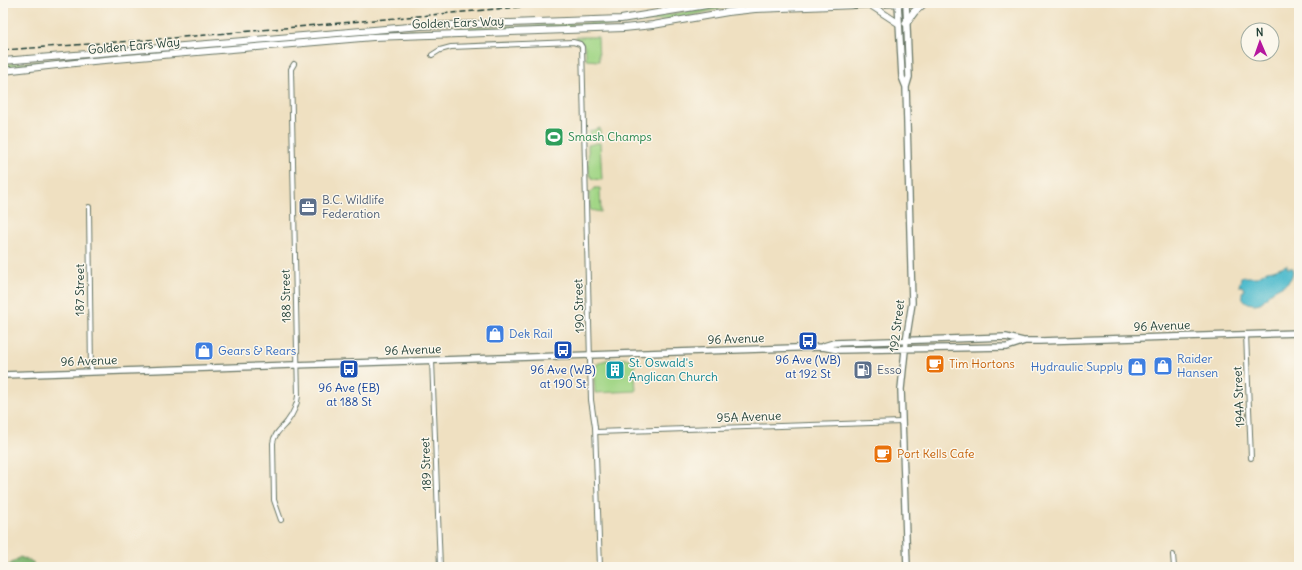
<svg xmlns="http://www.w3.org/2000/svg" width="1302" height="570" font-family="Delius,sans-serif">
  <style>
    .green { fill: #a2d686; stroke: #608a5d }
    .forest { fill: #81b773; stroke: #507a54 }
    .water { fill: #51bccd; stroke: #387c80 }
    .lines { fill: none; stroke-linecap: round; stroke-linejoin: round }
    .minor-casing { stroke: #687665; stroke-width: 6 }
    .secondary-casing { stroke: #687665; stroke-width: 8 }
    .primary-casing { stroke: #687665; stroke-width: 8 }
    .motorway-casing { stroke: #687665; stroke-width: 9 }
    .minor { stroke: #fff; stroke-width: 4 }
    .secondary { stroke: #fff; stroke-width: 5.5 }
    .primary { stroke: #fff; stroke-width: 6 }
    .motorway { stroke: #fff; stroke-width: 7 }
    .rail { stroke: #1f3d34; stroke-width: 1.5; stroke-dasharray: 6 3; stroke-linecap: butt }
    .labels { text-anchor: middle; stroke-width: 3; stroke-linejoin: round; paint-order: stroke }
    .street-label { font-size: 12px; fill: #1f3d34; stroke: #fbf7ec }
    .leisure-label { font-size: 12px; fill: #27864d; stroke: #fbf7ec; text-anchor: start }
    .service-label { font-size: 12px; fill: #4e5e75; stroke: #fbf7ec; text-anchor: start }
    .shop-label { font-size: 12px; fill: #366cbe; stroke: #fbf7ec; text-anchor: start }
    .transit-label { font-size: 12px; fill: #164399; stroke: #fbf7ec }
    .culture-label { font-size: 12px; fill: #0d838f; stroke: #fbf7ec; text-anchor: start }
    .food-label { font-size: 12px; fill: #c56008; stroke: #fbf7ec; text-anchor: start }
  </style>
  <rect width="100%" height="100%" fill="#fbf7ec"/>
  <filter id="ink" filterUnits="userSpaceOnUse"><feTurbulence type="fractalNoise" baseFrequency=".025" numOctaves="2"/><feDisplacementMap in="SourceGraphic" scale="8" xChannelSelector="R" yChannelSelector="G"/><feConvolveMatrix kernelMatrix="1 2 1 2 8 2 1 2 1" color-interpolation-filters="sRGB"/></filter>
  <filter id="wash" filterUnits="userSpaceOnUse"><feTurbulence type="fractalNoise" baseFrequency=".012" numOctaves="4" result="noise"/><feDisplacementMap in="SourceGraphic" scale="16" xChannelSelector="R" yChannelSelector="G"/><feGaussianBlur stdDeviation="0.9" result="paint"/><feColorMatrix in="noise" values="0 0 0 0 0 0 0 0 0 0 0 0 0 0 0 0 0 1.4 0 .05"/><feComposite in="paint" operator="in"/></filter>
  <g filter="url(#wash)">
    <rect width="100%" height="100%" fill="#efe0c1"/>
    <path class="green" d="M742 3V4L680 18 617 25 395 33V31L454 28 623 22 719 6Z
      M576 37H598L599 61 586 60C586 50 586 43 576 39Z
      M65 59V61L3 68V64Z
      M600 128V138L589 135 590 131Z
      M597 143H600L602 180 593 179 589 174 588 145Z
      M595 188H600L601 212 590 210 589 194Z
      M634 359 636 391 595 393C595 386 593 377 594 370 597 356 623 359 634 359Z"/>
    <path class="forest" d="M20 557 33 562 34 567H6Z"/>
    <path class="water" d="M1287 265V268H1293C1293 285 1282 284 1271 292 1267 295 1265 301 1260 303 1251 306 1241 302 1242 292L1244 291 1243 287 1241 286H1239L1241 278 1244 277H1257L1267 271 1273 270Z"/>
  </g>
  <g filter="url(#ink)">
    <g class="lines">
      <defs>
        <path id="minor" d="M432 55 440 50 451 47 573 42 580 44 582 47 591 400 595 427 600 567
          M89 207 91 372
          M1246 334 1251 458
          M432 360 440 567
          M596 432 902 422
          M281 520 274 500 273 443C274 434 281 429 287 422 293 414 297 406 298 396L291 69 294 64
          M1173 555 1174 567"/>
        <path id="secondary" d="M898 3 902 77 906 87
          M906 3 909 77 906 87 912 303 906 341 901 389 907 567
          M824 346 834 343 1006 337 1023 341
          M3 375 823 347 838 350 1007 347 1025 341H1039L1299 333"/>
        <path id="primary" d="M872 6 898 23
          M3 61 421 26 621 19 719 3
          M3 71 93 61 373 37 624 28 653 25 728 12 755 9 906 3"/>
        <path id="motorway" d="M906 3H913
          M906 23 914 12 924 3"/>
      </defs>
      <use href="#minor" class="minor-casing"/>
      <use href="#secondary" class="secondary-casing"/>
      <use href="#primary" class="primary-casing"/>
      <use href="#motorway" class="motorway-casing"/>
      <use href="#minor" class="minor"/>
      <use href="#secondary" class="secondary"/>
      <use href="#primary" class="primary"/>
      <use href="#motorway" class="motorway"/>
      <path class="rail" d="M3 50 161 39 564 3"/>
    </g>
  </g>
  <defs>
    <symbol id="stadium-square" viewBox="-11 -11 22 22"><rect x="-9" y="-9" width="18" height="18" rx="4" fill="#2e9e5b" stroke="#fbf7ec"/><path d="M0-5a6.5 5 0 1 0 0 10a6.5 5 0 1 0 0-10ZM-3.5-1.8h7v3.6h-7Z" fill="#fff"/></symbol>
    <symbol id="office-square" viewBox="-11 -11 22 22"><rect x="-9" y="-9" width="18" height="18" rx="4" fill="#5c6f8a" stroke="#fbf7ec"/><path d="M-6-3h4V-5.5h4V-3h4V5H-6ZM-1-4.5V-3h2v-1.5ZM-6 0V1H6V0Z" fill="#fff"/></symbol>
    <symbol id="shop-square" viewBox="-11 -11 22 22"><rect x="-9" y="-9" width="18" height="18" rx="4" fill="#3f7fe0" stroke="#fbf7ec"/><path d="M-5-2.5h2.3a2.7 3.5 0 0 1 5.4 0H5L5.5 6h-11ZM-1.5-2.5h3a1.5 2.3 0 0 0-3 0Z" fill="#fff"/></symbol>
    <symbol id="bus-square" viewBox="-11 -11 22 22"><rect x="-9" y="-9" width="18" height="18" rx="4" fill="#1a4fb4" stroke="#fbf7ec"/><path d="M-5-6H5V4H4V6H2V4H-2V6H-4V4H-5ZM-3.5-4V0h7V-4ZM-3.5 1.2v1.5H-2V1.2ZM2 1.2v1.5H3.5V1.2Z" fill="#fff"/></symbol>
    <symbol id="cafe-square" viewBox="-11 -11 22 22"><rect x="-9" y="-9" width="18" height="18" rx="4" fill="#e8710a" stroke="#fbf7ec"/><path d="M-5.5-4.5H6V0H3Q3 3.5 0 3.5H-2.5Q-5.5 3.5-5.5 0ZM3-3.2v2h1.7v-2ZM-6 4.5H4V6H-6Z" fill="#fff"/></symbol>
    <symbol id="building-square" viewBox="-11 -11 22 22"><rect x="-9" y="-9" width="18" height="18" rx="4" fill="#0f9aa8" stroke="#fbf7ec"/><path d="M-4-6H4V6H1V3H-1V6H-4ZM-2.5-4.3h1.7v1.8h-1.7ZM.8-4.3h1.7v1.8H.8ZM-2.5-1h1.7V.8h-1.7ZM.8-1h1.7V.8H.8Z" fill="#fff"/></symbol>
    <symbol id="fuel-square" viewBox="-11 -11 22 22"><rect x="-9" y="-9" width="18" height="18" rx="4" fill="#5c6f8a" stroke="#fbf7ec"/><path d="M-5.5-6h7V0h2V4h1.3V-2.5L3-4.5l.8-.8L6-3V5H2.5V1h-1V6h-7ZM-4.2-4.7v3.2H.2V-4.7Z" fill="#fff"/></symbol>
  </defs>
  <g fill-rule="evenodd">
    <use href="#stadium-square" x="543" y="126" width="22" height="22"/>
    <use href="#office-square" x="297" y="196" width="22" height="22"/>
    <use href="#shop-square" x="484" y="323" width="22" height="22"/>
    <use href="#bus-square" x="797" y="330" width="22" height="22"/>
    <use href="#bus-square" x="552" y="339" width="22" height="22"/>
    <use href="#shop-square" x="193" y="340" width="22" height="22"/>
    <use href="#cafe-square" x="924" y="353" width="22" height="22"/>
    <use href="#shop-square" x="1152" y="355" width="22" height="22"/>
    <use href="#shop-square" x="1126" y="356" width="22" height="22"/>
    <use href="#bus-square" x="338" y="358" width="22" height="22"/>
    <use href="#building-square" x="604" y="359" width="22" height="22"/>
    <use href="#fuel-square" x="852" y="359" width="22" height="22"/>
    <use href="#cafe-square" x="872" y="443" width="22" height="22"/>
  </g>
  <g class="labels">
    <g class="street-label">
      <text transform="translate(458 23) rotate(-2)" y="4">Golden Ears Way</text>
      <text transform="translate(134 46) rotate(-5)" y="4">Golden Ears Way</text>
      <text transform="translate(80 290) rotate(-90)" y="4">187 Street</text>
      <text transform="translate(286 296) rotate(-91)" y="4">188 Street</text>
      <text transform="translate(579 306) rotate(-92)" y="4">190 Street</text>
      <text transform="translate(897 326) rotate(-83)" y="4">192 Street</text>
      <text transform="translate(1162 326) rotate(-2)" y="4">96 Avenue</text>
      <text transform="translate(736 339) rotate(-2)" y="4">96 Avenue</text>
      <text transform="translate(413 350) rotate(-2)" y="4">96 Avenue</text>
      <text transform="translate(89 361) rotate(-2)" y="4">96 Avenue</text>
      <text transform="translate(1239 397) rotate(-93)" y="4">194A Street</text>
      <text transform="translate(749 417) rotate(-2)" y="4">95A Avenue</text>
      <text transform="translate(426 464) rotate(-92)" y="4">189 Street</text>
    </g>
    <g class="leisure-label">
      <text x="568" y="141">Smash Champs</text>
    </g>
    <g class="service-label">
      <text x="322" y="204">B.C. Wildlife<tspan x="322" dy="14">Federation</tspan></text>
      <text x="877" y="374">Esso</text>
    </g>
    <g class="shop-label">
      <text x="509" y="338">Dek Rail</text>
      <text x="218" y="355">Gears &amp; Rears</text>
      <text x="1177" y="363">Raider<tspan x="1177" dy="14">Hansen</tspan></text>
      <text x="1123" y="371" text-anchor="end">Hydraulic Supply</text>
    </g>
    <g class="transit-label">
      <text x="808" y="364">96 Ave (WB)<tspan x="808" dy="14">at 192 St</tspan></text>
      <text x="563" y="374">96 Ave (WB)<tspan x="563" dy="14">at 190 St</tspan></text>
      <text x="349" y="392">96 Ave (EB)<tspan x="349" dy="14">at 188 St</tspan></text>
    </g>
    <g class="culture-label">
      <text x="629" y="367">St. Oswald's<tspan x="629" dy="14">Anglican Church</tspan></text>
    </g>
    <g class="food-label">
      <text x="949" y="368">Tim Hortons</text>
      <text x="897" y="458">Port Kells Cafe</text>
    </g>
  </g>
  <rect width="1302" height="570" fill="none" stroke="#fbf7ec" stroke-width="16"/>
  <g transform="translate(1260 42) rotate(358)"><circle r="19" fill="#fbf7ec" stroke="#a3ada2"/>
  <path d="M0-3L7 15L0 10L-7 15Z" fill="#b5179e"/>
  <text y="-6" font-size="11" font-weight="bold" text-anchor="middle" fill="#1f3d34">N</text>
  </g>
</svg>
